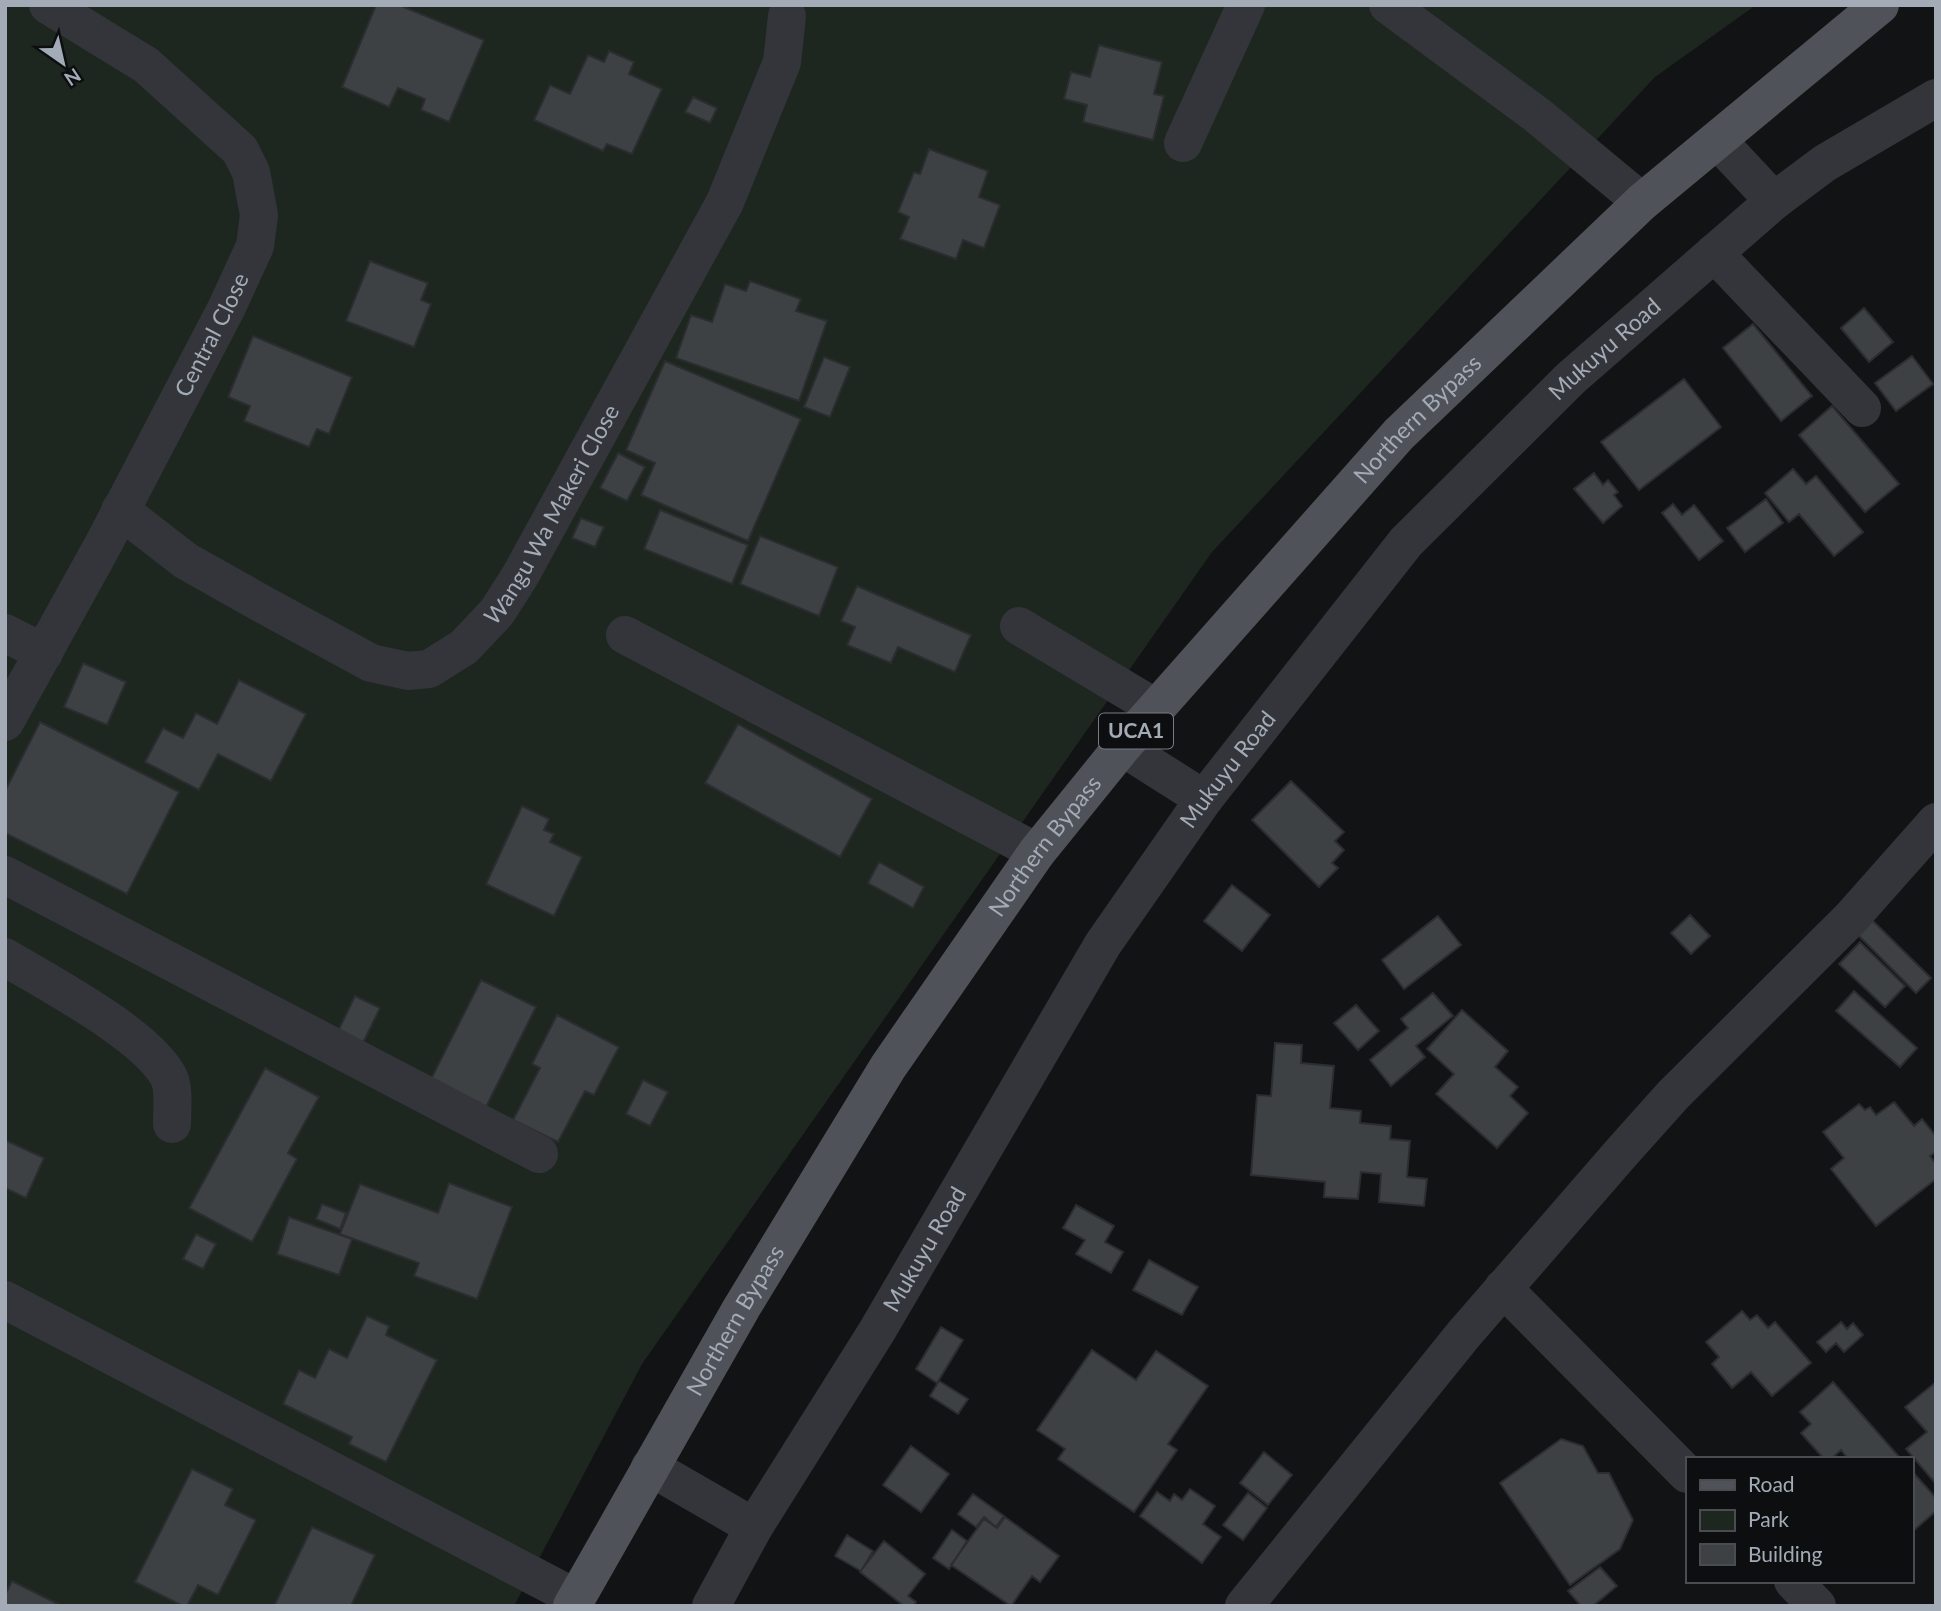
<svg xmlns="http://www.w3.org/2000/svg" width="1941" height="1611" font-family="Lato,sans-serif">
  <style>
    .green { fill: #1e271f }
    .building { fill: #3e4144; stroke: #2c2d31; stroke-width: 2 }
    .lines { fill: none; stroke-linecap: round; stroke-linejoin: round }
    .minor { stroke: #33353a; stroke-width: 38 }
    .major { stroke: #4f5259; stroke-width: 38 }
    .labels { text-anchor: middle; stroke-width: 5; stroke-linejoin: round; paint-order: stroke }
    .shield { fill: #0d0e0f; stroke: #767c84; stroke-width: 2 }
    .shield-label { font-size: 21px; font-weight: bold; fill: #a3abb6 }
    .street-label { font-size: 23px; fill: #a3abb6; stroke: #0d0e0f }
  </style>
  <rect width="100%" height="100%" fill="#121314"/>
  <path class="green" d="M5 5H1756L1655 77 1212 552 642 1364 514 1606H5Z"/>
  <path class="building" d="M376 5H399L484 40 449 122 421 110 425 99 398 88 389 107 342 87Z
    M1099 45 1162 62 1154 94 1164 96 1153 140 1083 122 1087 105 1064 99 1071 72 1090 77Z
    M609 51 634 62 629 74 662 89 632 154 607 144 603 151 534 120 550 85 570 94 588 55 604 62Z
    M693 97 717 108 710 123 685 112Z
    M929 149 988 171 979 197 1000 205 984 248 963 240 956 259 900 239 909 217 898 212 914 172 920 174Z
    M370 261 428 283 421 300 431 304 414 347 346 321Z
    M750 281 801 299 796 311 827 321 799 401 676 358 691 315 712 322 725 284 746 291Z
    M1864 308 1893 342 1869 362 1841 328Z
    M1753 324 1812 396 1781 421 1723 348Z
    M253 336 352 377 329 434 317 429 309 447 244 421 250 406 228 397Z
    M1912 356 1933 384 1896 411 1875 383Z
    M824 357 850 367 830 417 804 407Z
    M665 361 801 419 748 541 641 495 655 463 626 450Z
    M1684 379 1721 427 1639 490 1601 442Z
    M1832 406 1899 484 1865 512 1799 435Z
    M618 453 645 467 627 501 600 488Z
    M1793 469 1806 484 1816 476 1863 532 1834 556 1799 514 1789 522 1765 493Z
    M1594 473 1603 485 1608 480 1618 492 1614 495 1622 506 1603 523 1574 489Z
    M1766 499 1783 523 1745 552 1727 528Z
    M1673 504 1682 515 1694 505 1723 541 1699 560 1662 513Z
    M660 510 748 545 732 584 644 549Z
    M581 518 604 527 595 547 572 538Z
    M760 536 838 567 819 616 740 584Z
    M857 586 971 635 955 672 898 647 891 663 847 645 855 627 841 621Z
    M83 663 126 682 107 725 64 707Z
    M239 680 306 714 271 781 218 754 199 790 145 762 163 728 183 738 196 713 217 724Z
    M40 722 179 792 127 894 5 833V791Z
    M738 724 872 799 840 857 705 783Z
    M1291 781 1344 832 1335 841 1344 850 1332 863 1338 868 1319 887 1252 820Z
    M522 806 549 819 544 830 554 834 550 842 582 857 554 916 486 884Z
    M879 862 924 887 913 908 868 883Z
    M1232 885 1270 915 1242 951 1204 921Z
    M1690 915 1710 936 1691 954 1671 933Z
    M1438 916 1461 945 1404 989 1382 960Z
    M1870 918 1931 978 1916 993 1855 932Z
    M1860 942 1905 986 1885 1007 1839 964Z
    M481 980 536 1007 486 1107 431 1079Z
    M1854 991 1917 1048 1900 1067 1836 1011Z
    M1433 993 1453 1016 1416 1046 1425 1057 1391 1086 1370 1060 1408 1028 1401 1019Z
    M355 996 380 1008 362 1045 337 1033Z
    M1356 1005 1379 1031 1358 1050 1334 1023Z
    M1462 1010 1508 1051 1495 1067 1518 1087 1510 1096 1528 1113 1497 1148 1436 1094 1454 1074 1427 1049Z
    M557 1015 619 1047 594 1095 585 1091 558 1142 513 1120 540 1068 532 1064Z
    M1275 1043 1302 1045 1301 1063 1334 1066 1330 1108 1361 1111 1360 1123 1391 1126 1390 1139 1410 1141 1407 1177 1427 1179 1424 1206 1379 1202 1381 1174 1361 1172 1358 1199 1324 1197 1325 1182 1251 1175 1257 1095 1271 1096Z
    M265 1068 319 1097 288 1153 297 1159 252 1242 189 1208Z
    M643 1080 668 1092 650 1126 626 1114Z
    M1894 1102 1914 1126 1922 1119 1936 1136V1152L1930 1156 1936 1164V1179L1876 1226 1831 1169 1844 1158 1823 1132 1859 1104 1865 1110 1870 1107 1876 1115Z
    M5 1140 44 1158 26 1198 5 1188Z
    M449 1183 512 1207 477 1299 414 1276 419 1263 340 1234 360 1184 438 1213Z
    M322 1204 346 1213 340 1229 316 1219Z
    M1076 1205 1114 1226 1105 1242 1123 1252 1111 1273 1076 1254 1085 1240 1063 1228Z
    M289 1217 352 1239 339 1275 277 1254Z
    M196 1234 216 1244 203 1269 183 1259Z
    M1149 1260 1198 1287 1182 1315 1133 1290Z
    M1742 1311 1750 1320 1757 1315 1768 1328 1775 1322 1811 1363 1772 1396 1751 1372 1732 1388 1712 1364 1719 1357 1706 1342Z
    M367 1316 389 1326 386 1335 437 1360 386 1462 349 1444 352 1437 283 1404 299 1370 315 1378 329 1349 347 1358Z
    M1841 1322 1847 1329 1853 1323 1863 1335 1844 1352 1836 1343 1826 1352 1817 1342Z
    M941 1327 963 1340 937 1383 916 1369Z
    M1092 1350 1136 1380 1156 1351 1208 1386 1168 1444 1177 1450 1134 1512 1058 1459 1065 1449 1037 1430Z
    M939 1381 968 1399 958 1414 930 1396Z
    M1833 1382 1901 1459H1848L1841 1450 1831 1459H1824L1801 1433 1811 1424 1800 1412Z
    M1936 1382V1484L1906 1449 1927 1432 1905 1407Z
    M1561 1439 1583 1446 1598 1473H1609L1633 1520 1620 1549 1570 1585 1500 1483Z
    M911 1446 949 1474 921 1512 883 1485Z
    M1264 1452 1292 1475 1268 1505 1240 1483Z
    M192 1469 233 1489 225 1505 256 1520 218 1595 198 1585 187 1606H183L135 1582Z
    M1911 1470 1936 1498V1511L1911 1533Z
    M1190 1489 1215 1506 1203 1524 1221 1537 1202 1563 1140 1516 1157 1492 1170 1501 1174 1494 1182 1500Z
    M1248 1493 1267 1508 1243 1540 1223 1525Z
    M973 1494 1004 1516 996 1527 984 1517 976 1527 958 1514Z
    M1005 1517 1059 1556 1040 1582 1032 1576 1011 1606 951 1565 984 1519 997 1528Z
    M312 1527 375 1555 351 1606H274Z
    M952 1530 967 1541 949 1569 933 1558Z
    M847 1535 873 1551 861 1571 835 1556Z
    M884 1541 925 1574 908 1596 916 1602 913 1606H904L860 1572Z
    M1600 1567 1617 1586 1593 1606H1581L1568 1591Z
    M12 1581 62 1606H5V1595Z"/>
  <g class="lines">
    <g class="minor">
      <path d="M1388 5 1537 115 1642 202"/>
      <path d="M1718 141 1774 201"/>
      <path d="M1183 143 1246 5"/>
      <path d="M1714 253 1862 408"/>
      <path id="s1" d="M120 510 186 561 266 606 371 663 408 671 429 669 464 647 497 612 520 576 725 202 782 62 787 16"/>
      <path d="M1019 626 1156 708"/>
      <path d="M5 633 44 653"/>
      <path d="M625 635 1037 852"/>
      <path id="s2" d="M5 722 104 543 227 307 255 246 259 215 251 172 240 150 146 65 48 5"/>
      <path d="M1122 747 1204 799"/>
      <path d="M5 875 539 1154"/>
      <path d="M5 957C46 982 152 1037 170 1080 174 1092 172 1111 172 1124"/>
      <path d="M1503 1288 1687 1474"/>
      <path d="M5 1300 576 1598"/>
      <path d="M650 1467 754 1527"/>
      <path d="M1793 1581 1817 1606"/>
      <path id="s3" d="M711 1606 754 1527 877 1331 1103 944 1204 799 1406 542 1571 378 1774 201 1825 163 1936 98"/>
      <path d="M1244 1606 1464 1334 1622 1152 1673 1095 1850 919 1936 822"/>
    </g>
    <path class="major" id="s4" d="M572 1606 742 1307 888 1067 1037 852 1122 747 1399 434 1642 202 1880 5"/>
  </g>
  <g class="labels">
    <rect class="shield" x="1099" y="713.5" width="74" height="35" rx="5"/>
    <g class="shield-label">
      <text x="1136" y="738">UCA1</text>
    </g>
    <g class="street-label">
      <text dy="8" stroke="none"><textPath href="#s2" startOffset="439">Central Close</textPath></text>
      <text dy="8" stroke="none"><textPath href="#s3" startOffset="1550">Mukuyu Road</textPath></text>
      <text dy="8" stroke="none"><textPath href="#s4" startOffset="1463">Northern Bypass</textPath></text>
      <text dy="8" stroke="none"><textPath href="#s1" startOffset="555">Wangu Wa Makeri Close</textPath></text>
      <text dy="8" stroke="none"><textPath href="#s3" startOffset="984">Mukuyu Road</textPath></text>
      <text dy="8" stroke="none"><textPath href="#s4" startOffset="896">Northern Bypass</textPath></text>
      <text dy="8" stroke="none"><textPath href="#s3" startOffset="416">Mukuyu Road</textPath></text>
      <text dy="8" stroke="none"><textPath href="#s4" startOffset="329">Northern Bypass</textPath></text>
    </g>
  </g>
  <rect width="1941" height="1611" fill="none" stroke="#a3abb6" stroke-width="14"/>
  <rect x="1686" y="1457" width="228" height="126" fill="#0d0e0f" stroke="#494d52" stroke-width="2"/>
  <rect x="1700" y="1480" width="35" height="10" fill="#4f5259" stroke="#494d52" stroke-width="2"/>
  <text x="1748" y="1492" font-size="21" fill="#a3abb6">Road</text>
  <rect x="1700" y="1510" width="35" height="21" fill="#1e271f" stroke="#494d52" stroke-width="2"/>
  <text x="1748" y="1527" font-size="21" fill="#a3abb6">Park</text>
  <rect x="1700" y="1544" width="35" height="21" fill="#3e4144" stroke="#494d52" stroke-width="2"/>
  <text x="1748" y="1562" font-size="21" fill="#a3abb6">Building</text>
  <g transform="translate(63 63) rotate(146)" stroke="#0d0e0f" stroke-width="5" paint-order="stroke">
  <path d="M0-5L12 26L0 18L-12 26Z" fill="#a3abb6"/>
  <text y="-10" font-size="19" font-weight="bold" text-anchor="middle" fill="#a3abb6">N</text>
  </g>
</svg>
